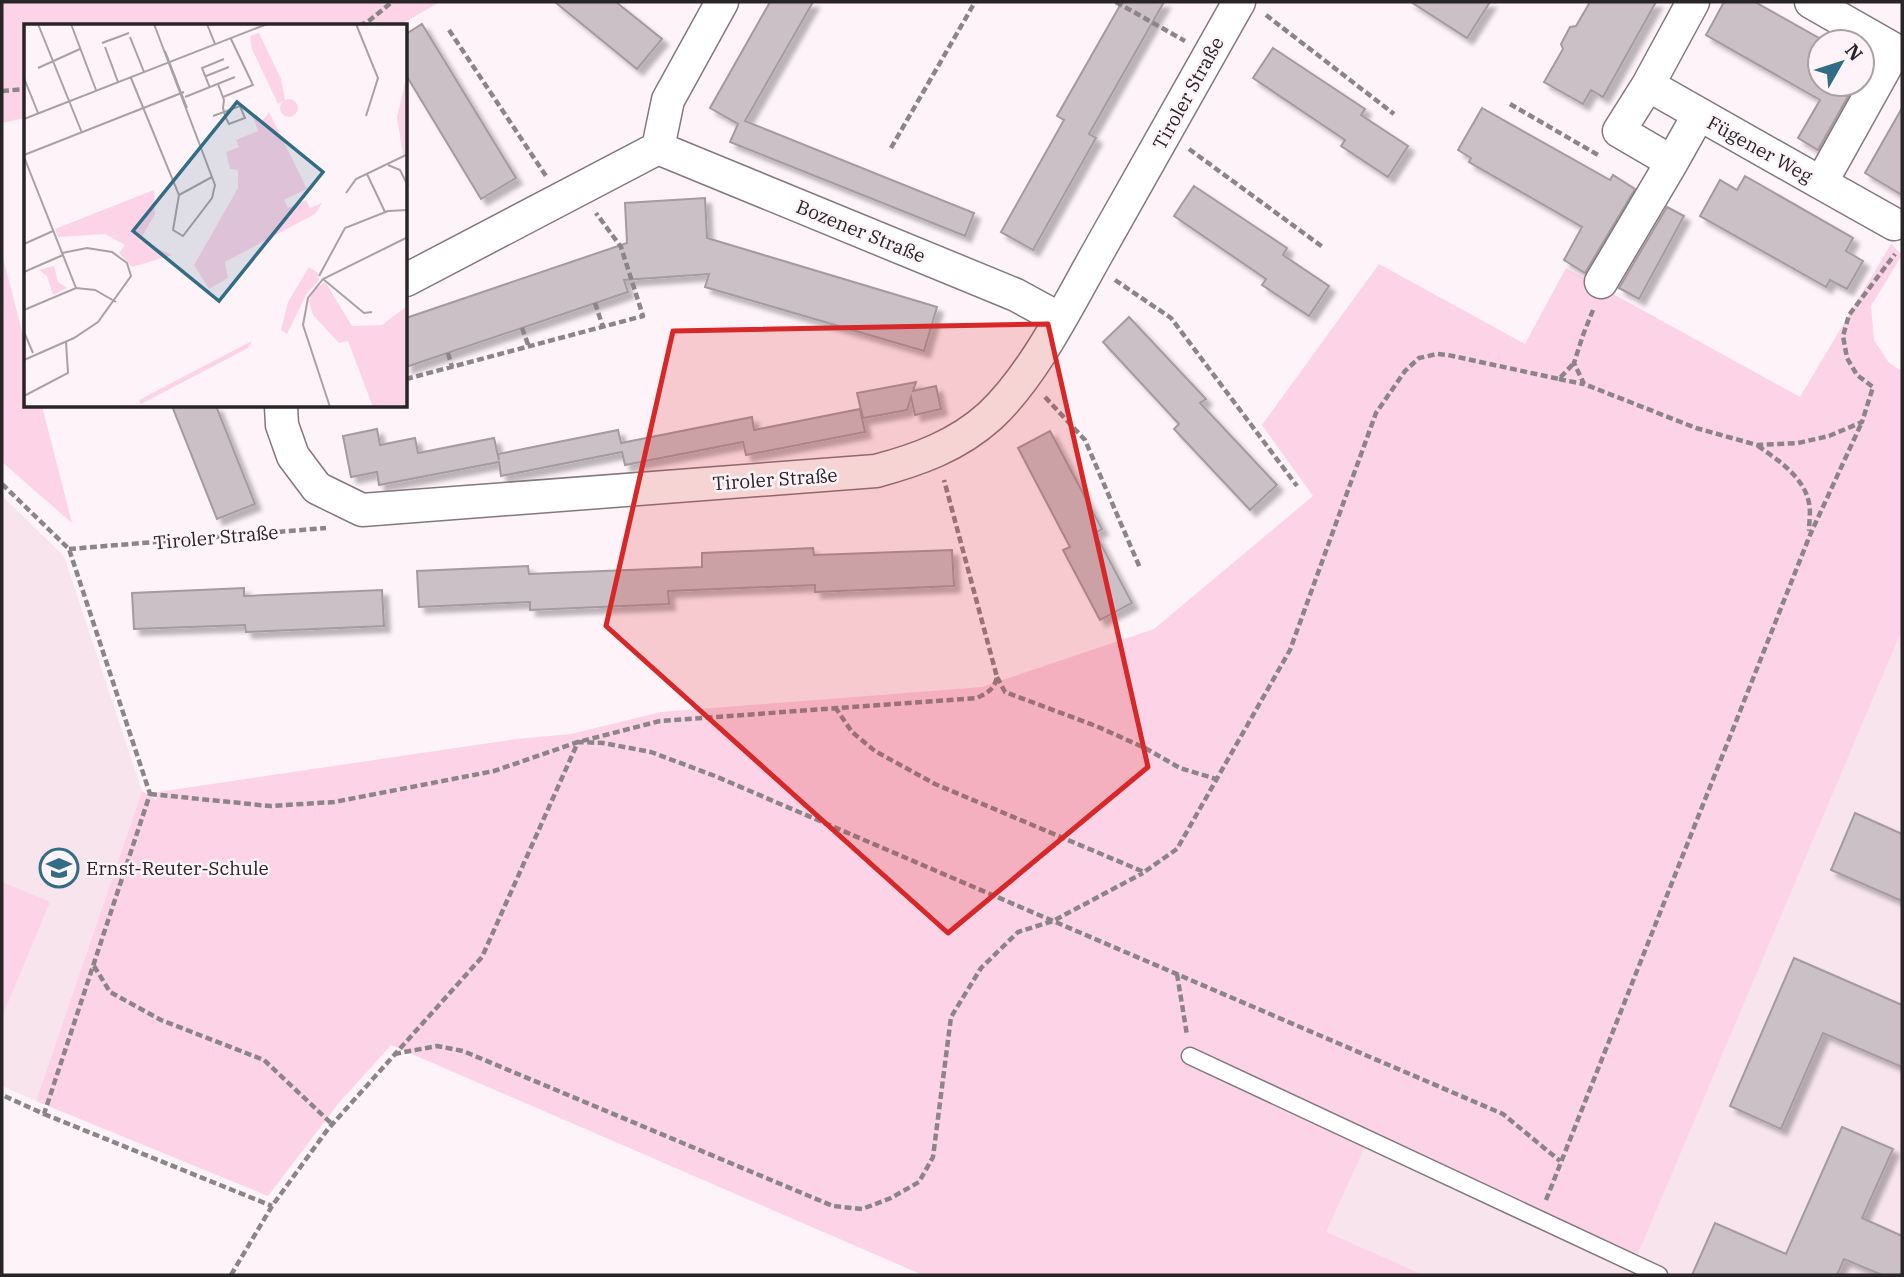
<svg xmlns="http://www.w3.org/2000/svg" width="1904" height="1277" font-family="'IBM Plex Serif',serif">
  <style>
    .built { fill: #f7e4ed }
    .green { fill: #fdd3e7 }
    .building { fill: #cac0c5; stroke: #a49a9f; stroke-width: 2; filter: url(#shadow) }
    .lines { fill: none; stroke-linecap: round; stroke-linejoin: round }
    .service-casing { stroke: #82787d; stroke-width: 19 }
    .minor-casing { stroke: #82787d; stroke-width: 35 }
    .path { stroke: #8c8588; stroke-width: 4.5; stroke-dasharray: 7 3.5; stroke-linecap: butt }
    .service { stroke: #fff; stroke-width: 16 }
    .minor { stroke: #fff; stroke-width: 32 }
    .marked { fill: #d62828; fill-opacity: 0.2; stroke: #d62828; stroke-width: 5; stroke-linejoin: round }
    .labels { text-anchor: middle; stroke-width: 5; stroke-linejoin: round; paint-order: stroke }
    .street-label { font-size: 19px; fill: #292527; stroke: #fef3f8 }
    .poi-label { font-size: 19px; fill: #292527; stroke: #fef3f8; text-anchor: start }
    .inset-road { fill: none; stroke: #a9a1a4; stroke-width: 2 }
    .view { fill: #316d84; fill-opacity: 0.15; stroke: #316d84; stroke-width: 3.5 }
    .inset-edge { fill: none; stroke: #292527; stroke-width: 3.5 }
  </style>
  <defs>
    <filter id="shadow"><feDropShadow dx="6" dy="6" stdDeviation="2" flood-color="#0004"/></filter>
  </defs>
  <rect width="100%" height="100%" fill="#fef3f8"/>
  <path class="built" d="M2 496 64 556 142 791 36 1101 2 1086Z
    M1902 630V1275H1424L1325 1232 1371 1130 1637 1255Z"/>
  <path class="green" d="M2 2H440L398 26H26V118L2 123Z
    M1891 244 1902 255 1871 306 1874 340 1889 363 1902 371V630L1637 1256 1372 1131 1326 1232 1424 1275H923L391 1045 338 1104 268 1196 36 1101 142 791 156 800 158 792 516 739 571 734 661 712 982 687 1154 629 1313 496 1262 425 1379 264 1525 344 1566 268 1800 397Z
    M2 254 26 347V406H42L72 523 2 462Z
    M2 882 50 902 4 1012 2 1011Z"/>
  <path class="building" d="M555 2H616L662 39 637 69Z
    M770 2H813L745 121 974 213 965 236 730 142 738 124 710 108Z
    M1122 2H1164L1089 134 1096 138 1033 250 1001 232 1064 120 1057 116Z
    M1411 2H1490L1467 38Z
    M1590 2H1656L1603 97 1591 90 1583 104 1544 82 1563 49 1561 44 1570 27 1576 26Z
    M1724 2H1755L1826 42H1820V84H1855L1818 150 1798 138 1820 100 1706 35Z
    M422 24 516 178 481 199 406 75V34Z
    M1273 48 1365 109 1361 115 1408 146 1388 177 1341 146 1345 140 1253 78Z
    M1482 108 1610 180 1613 175 1635 189 1585 273 1564 260 1582 227 1469 162 1471 158 1458 150Z
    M1902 108V195L1865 173Z
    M1745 176 1853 238 1846 251 1863 261 1847 289 1830 280 1826 287 1700 216 1720 180 1737 190Z
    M1194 186 1287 248 1283 255 1329 286 1309 316 1262 285 1266 279 1174 216Z
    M705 198 707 238 937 307 924 351 705 287 709 274 624 280 628 292 406 367V318L627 243 625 203Z
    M1667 207 1684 216 1639 299 1619 288Z
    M1129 317 1206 399 1200 403 1277 485 1250 510 1174 429 1179 424 1103 342Z
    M916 382 913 391 936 386 941 409 915 415 911 397 907 410 863 418 857 393Z
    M172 406H216L255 504 217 519Z
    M860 409 865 432 746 455 743 442 625 465 622 452 501 476 499 462 379 485 377 472 351 477 343 436 377 429 380 445 415 438 418 453 494 438 499 460 498 454 618 430 621 443 752 417 754 430Z
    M1050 431 1102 529 1095 533 1132 603 1100 620 1063 550 1070 547 1018 448Z
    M813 548 814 555 952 550 954 586 815 592V585L668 591 669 604 530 610V602L419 607 417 571 528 566 529 574 702 567V553Z
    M244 588V596L382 590 384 626 246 632 245 625 134 629 132 593Z
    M1855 813 1902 834V901L1831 870Z
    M1794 958 1902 1005V1067L1823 1033 1781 1129 1730 1106Z
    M1842 1127 1893 1149 1862 1218 1902 1236V1275H1882L1844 1259 1837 1275H1692L1715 1223 1786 1254Z"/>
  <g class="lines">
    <defs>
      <path id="service" d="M1190 1056 1659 1275"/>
      <path id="minor" d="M1693 2 1648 85 1821 183 1895 50 1811 2
        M1648 85 1619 131 1672 162 1699 114
        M658 148 1016 295 1060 319
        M658 148 668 100 722 2
        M1821 183 1894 224
        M406 280 658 148
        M1601 282 1672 162
        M281 406 282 425 293 456 317 488 362 510 876 471C917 460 957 446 990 416 1034 375 1068 305 1098 252 1145 169 1192 85 1239 2"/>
    </defs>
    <use href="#service" class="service-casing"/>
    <use href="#minor" class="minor-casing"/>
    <path class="path" d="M1116 2 1185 41
      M1266 15 1394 114
      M359 26 370 20 392 2
      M449 30 546 176
      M2 91 26 89
      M1510 104 1598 155
      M891 148 975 2
      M1189 149 1324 248
      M1115 280 1171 318 1297 486
      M595 303 603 327
      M1593 310 1583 335 1574 363 1584 384 1696 428 1757 445 1798 443 1829 436 1862 422 1873 387 1857 375 1847 358 1843 336 1849 315 1895 254
      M522 328 529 347
      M448 353 452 367
      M406 379 643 316 621 247 596 213
      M1559 379 1583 384
      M1045 397 1085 440 1140 568
      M1758 446C1778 460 1804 477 1809 503 1811 512 1809 522 1809 531
      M2 484 69 549 150 794 44 1114 2 1095
      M69 549 326 528
      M997 677 1005 692 1096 726 1145 748 1180 768 1216 779
      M835 707 852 732 875 751 935 784 1144 872 1177 849 1290 650 1376 413 1405 371 1419 358 1437 354 1448 355 1559 379 1574 363
      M150 794 270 806 334 802 494 771 578 742 660 721 977 698C988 692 994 690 997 677L944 480
      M94 966 110 992 161 1020 264 1060 332 1124
      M1177 974 1187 1035
      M394 1054 437 1046 463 1051 833 1206 862 1209 891 1198 919 1182 933 1157 951 1017 981 968 1018 932 1053 921 1143 873
      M44 1114 272 1206
      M1546 1200 1810 535 1862 422
      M231 1275 272 1206 328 1129 482 957 578 742 603 743 651 752 715 776 1503 1114 1560 1161"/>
    <use href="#service" class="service"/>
    <use href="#minor" class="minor"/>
  </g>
  <path class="marked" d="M1048 324 1148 767 948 933 606 626 673 331Z"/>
  <defs>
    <symbol id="school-ring" viewBox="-11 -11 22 22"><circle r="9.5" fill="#fef3f8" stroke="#316d84" stroke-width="1.5"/><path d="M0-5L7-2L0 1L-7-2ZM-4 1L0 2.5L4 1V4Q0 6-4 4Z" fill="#316d84"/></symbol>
  </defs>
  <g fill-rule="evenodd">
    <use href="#school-ring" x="37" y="846" width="44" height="44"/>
  </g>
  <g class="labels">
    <g class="street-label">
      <text transform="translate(1188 93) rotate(-61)" y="7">Tiroler Straße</text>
      <text transform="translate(1760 149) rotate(29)" y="7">Fügener Weg</text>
      <text transform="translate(861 231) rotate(22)" y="7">Bozener Straße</text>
      <text transform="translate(775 479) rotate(-4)" y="7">Tiroler Straße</text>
      <text transform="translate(216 537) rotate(-5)" y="7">Tiroler Straße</text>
    </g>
    <g class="poi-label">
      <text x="86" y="875">Ernst-Reuter-Schule</text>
    </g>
  </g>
  <g transform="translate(24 24)">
    <rect width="383" height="383" fill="#fef3f8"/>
    <path d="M235 9 257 55 261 76 254 80 228 25 226 12ZM383 51V129L379 131 373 93ZM256 84a9 9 0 1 1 18 0a9 9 0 1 1-18 0ZM245 88 283 165 260 176 264 184 282 176 286 184 298 179 291 190 201 238 204 254 185 265 170 241 214 164V146L206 145 202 128 215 123 212 116 234 107 229 93 237 99ZM130 166 131 190 116 216 148 231 108 243 95 229 101 221 81 210 34 213 31 205ZM30 242 34 258 43 264 29 271 23 252 15 246ZM285 243 294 249 295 256 283 269 263 310 257 306 264 278ZM301 258 328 302 358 301 383 282V383H349L324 317 315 319 289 291 285 277 290 266ZM228 317 224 324 117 380 115 376Z" fill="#fdd3e7"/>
    <path class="inset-road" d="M14 0 58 109M47 0 72 66M183 0 191 20M332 0 354 54 342 92M106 13 120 48M78 19 105 9M81 23 94 58M141 27 163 84M14 44 56 25M182 52 205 43M0 54 14 89M107 54 155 171 149 206 159 212 188 174 191 161 130 0M186 64 178 44 200 35M161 73 211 53M199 73 229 61 207 15M189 92 200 88 216 82 221 94 205 100 202 94 200 88 199 84 200 76 194 60M0 95 243 0M0 131 160 68M0 133 52 264M364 141 376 146 384 162M343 150 361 188M322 169 332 155 384 130M155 171 188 153M0 220 29 207M0 248 39 231M295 252 321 204 364 187 384 186M299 255 340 289 348 288M0 286 52 264 71 266 92 278M0 308 9 329M0 336 50 314 74 298 107 252 103 239 88 228 63 224 38 229M0 372 44 349 42 318M306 383 279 301 284 274 299 255 384 213"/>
    <path class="view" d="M213 78 299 148 195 277 109 207Z"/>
    <rect width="383" height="383" class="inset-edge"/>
  </g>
  <rect width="1904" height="1277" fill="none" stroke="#292527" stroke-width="7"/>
  <g transform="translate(1841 63) rotate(51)"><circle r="33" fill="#fef3f8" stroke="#a9a1a4" stroke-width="2"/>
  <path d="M0-5L12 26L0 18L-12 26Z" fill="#316d84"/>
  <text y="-10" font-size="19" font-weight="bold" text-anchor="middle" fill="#292527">N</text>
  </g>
</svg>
